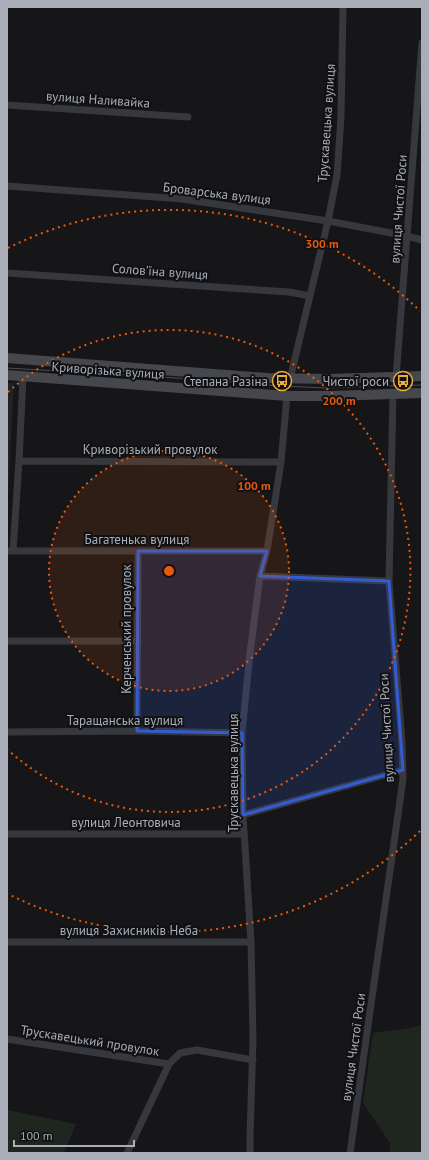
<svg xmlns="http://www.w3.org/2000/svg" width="429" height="1160" font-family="'PT Sans',sans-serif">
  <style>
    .built { fill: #222225 }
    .green { fill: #1e261f }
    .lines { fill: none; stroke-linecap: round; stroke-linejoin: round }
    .street { stroke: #37383d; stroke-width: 7 }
    .secondary { stroke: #45474d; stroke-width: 10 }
    .tram { stroke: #4a4c52; stroke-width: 1 }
    .marked { fill: #325cd3; fill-opacity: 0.2; stroke: #325cd3; stroke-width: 3; stroke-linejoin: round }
    .ring { fill: none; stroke: #e8590c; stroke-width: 2; stroke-dasharray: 2 4 }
    .labels { text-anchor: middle; stroke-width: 4; stroke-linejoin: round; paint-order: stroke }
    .street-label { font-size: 13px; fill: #a8adb7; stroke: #111113 }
    .poi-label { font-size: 13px; fill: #a8adb7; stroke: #111113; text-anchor: end }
    .centre { fill: #e8590c; stroke: #111113; stroke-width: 2 }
    .ring-label { font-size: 12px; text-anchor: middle; font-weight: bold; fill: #e8590c; stroke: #111113; stroke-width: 4; stroke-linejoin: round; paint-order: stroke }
  </style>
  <rect width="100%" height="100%" fill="#161618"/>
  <path class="built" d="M7 383H14L7 514Z"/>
  <path class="green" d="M422 1025V1153H390V1143L363 1103 373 1033 404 1029Z
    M7 1110 76 1124 64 1153H7Z"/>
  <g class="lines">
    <path class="street" d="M7 105 188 117
      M7 186 182 199 328 221 407 236 422 240
      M7 273 289 292 310 296
      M396 377 422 43
      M290 379 328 221 337 175 341 117 343 7
      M19 461 281 462
      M7 551H267
      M13 551 19 461 23 377
      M260 576 389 581
      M7 641H138
      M137 731 138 551
      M7 732 137 731 242 733
      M243 815 403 770
      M7 834H244
      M7 942H251
      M7 1039 169 1064
      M127 1153 169 1064 180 1053 197 1050 253 1060
      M250 1153V1137L253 1039 251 942 243 815 242 733 250 653 260 576 267 551 281 462 287 396
      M350 1153 403 779 402 742 389 581 393 394"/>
    <path class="secondary" d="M7 358 267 378 330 379 422 376
      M7 375 287 396H331L422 393"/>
    <path class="tram" d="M7 368 210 380 266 385 324 388 422 385"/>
  </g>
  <path class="marked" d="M138 551H267L260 576 389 581 403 770 243 815 242 733 137 731Z"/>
  <circle cx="169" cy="571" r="120" fill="#e8590c" fill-opacity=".12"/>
  <g class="ring">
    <circle cx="169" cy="571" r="120"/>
    <path d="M8 392A241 241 0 1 1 8 750"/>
    <path d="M420 831A361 361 0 0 1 8 894M8 248A361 361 0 0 1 420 311"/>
  </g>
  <defs>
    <symbol id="bus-ring" viewBox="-11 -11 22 22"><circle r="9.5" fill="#111113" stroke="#edad39" stroke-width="1.5"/><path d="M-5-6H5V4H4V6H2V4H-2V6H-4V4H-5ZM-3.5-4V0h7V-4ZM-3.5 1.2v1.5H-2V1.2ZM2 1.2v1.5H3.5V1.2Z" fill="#edad39"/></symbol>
  </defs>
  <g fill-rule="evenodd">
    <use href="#bus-ring" x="271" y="370" width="22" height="22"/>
    <use href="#bus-ring" x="392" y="370" width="22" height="22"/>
  </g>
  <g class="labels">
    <g class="street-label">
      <text transform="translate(98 99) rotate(4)" y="5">вулиця Наливайка</text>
      <text transform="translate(326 123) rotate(-86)" y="5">Трускавецька вулиця</text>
      <text transform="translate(217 193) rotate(7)" y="5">Броварська вулиця</text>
      <text transform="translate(398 209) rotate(-86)" y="5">вулиця Чистої Роси</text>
      <text transform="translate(160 271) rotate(4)" y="5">Соловʼїна вулиця</text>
      <text transform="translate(108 370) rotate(4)" y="5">Криворізька вулиця</text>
      <text x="150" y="454">Криворізький провулок</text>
      <text x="137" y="544">Багатенька вулиця</text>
      <text transform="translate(126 629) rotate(-90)" y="5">Керченський провулок</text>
      <text x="125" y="725">Таращанська вулиця</text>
      <text transform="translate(386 728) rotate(-93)" y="5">вулиця Чистої Роси</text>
      <text transform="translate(233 773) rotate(-90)" y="5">Трускавецька вулиця</text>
      <text x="126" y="827">вулиця Леонтовича</text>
      <text x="129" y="935">вулиця Захисників Неба</text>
      <text transform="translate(90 1040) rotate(9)" y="5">Трускавецький провулок</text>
      <text transform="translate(353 1047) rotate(-82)" y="5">вулиця Чистої Роси</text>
    </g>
    <g class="poi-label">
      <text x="268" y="386">Степана Разіна</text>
      <text x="389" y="386">Чистої роси</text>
    </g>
  </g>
  <circle cx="169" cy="571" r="6" class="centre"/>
  <g class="ring-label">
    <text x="322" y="248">300 m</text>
    <text x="339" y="405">200 m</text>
    <text x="254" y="490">100 m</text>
  </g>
  <rect width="429" height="1160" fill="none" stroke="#a8adb7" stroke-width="16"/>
  <path d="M14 1140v6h120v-6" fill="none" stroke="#a8adb7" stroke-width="2"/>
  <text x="20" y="1140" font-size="12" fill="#a8adb7" stroke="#111113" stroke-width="3" paint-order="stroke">100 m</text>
</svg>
